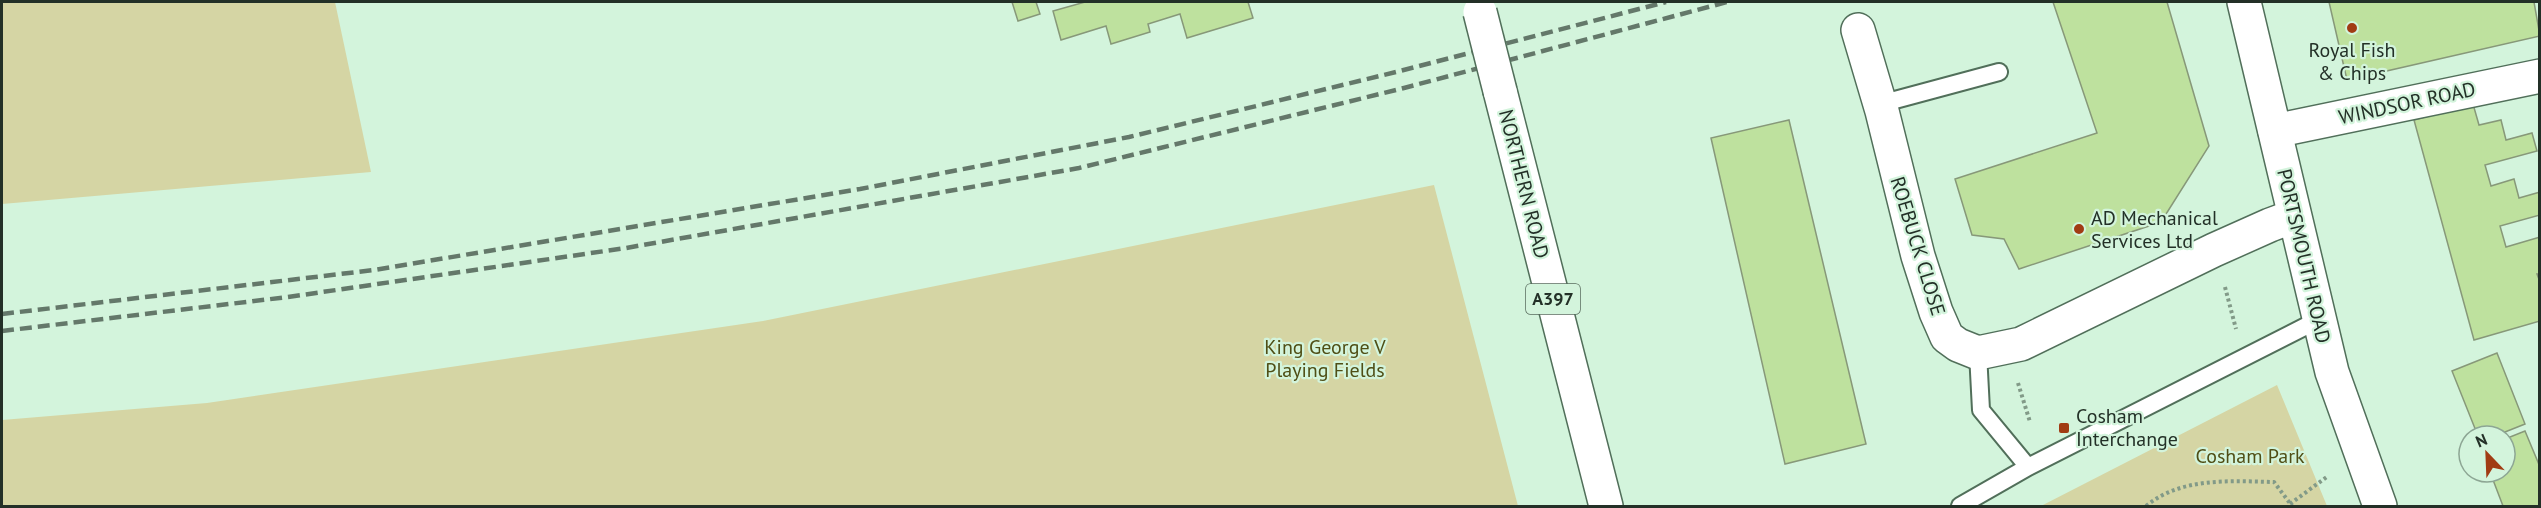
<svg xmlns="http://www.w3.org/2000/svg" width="2541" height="508" font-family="'PT Sans',sans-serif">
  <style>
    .green { fill: #d5d5a4 }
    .building { fill: #bee19e; stroke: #879879; stroke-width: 1.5 }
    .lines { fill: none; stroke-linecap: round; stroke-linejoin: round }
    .lane-casing { stroke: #516f5a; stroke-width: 20 }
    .street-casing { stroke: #516f5a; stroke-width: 36 }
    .secondary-casing { stroke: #516f5a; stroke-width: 36 }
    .primary-casing { stroke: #516f5a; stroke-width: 36 }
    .path { stroke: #829a88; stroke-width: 4; stroke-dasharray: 3 3; stroke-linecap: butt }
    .lane { stroke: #fff; stroke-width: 16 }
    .street { stroke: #fff; stroke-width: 33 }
    .secondary { stroke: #fff; stroke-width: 33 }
    .primary { stroke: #fff; stroke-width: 33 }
    .rail { stroke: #64786a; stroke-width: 4.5; stroke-dasharray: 12 6; stroke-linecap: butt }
    .primary-bridge-casing { stroke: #516f5a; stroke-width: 36; stroke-linecap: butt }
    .primary-bridge { stroke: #fff; stroke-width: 33 }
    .poi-dot { fill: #a13b13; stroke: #d3f4dc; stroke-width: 2 }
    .labels { text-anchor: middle; stroke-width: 4.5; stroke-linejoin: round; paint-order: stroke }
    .shield { fill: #d3f4dc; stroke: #586b5d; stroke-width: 1.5 }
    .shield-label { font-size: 18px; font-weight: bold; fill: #233027 }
    .poi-label { font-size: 20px; fill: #233027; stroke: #d3f4dc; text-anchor: start }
    .street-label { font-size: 20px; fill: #233027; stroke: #d3f4dc }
    .park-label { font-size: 20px; fill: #4f4e15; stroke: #d3f4dc }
  </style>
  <rect width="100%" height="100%" fill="#d3f4dc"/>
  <path class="green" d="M2 2H335L371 172 2 204Z
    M1434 185 1518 506H2V420L207 403 763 321Z
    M2277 385 2327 506H2041Z"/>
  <path class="building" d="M1012 2H1036L1040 14 1018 21Z
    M1085 2H1248L1253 18 1187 38 1180 14 1148 24 1150 32 1111 44 1106 26 1061 40 1053 11Z
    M2053 2H2167L2209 146 2161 222 2019 269 2004 239 1972 235 1955 179 2097 133Z
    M2329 2H2534L2540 36 2347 80Z
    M2473 104 2479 125 2501 120 2506 140 2532 133 2537 151 2485 165 2491 186 2514 179 2519 198 2540 192V215L2500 226 2506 247 2540 237V274H2537L2540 282V321L2474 340 2414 120Z
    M1789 120 1866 444 1785 464 1711 138Z
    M2497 353 2525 424 2495 436H2478L2452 371Z
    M2525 431 2540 467V506H2503L2490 472H2505V439Z"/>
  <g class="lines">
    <defs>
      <path id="lane" d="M1880 104 1999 72
        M1978 353 1981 410 2028 467
        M1960 506 2028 467 2318 320"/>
      <path id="street" d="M1858 30 1882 111 1918 256 1936 312 1947 337 1958 345 1978 353 2021 344 2214 250 2270 225 2294 216
        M2275 131 2540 76"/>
      <path id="secondary" d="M2244 2 2332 372 2380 506"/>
      <path id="primary" d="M1500 91 1606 506"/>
    </defs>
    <use href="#lane" class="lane-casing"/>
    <use href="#street" class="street-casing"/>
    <use href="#secondary" class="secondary-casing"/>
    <use href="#primary" class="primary-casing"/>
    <path class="path" d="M2225 287 2236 329
      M2018 383 2030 422
      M2290 504 2328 476
      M2146 506C2181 477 2230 481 2274 482L2292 506"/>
    <use href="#lane" class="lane"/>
    <use href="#street" class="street"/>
    <use href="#secondary" class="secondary"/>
    <use href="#primary" class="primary"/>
    <path class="rail" d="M2 314 374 270 860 189 1129 137 1400 71 1666 2
      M2 331 288 297 626 248 1079 168 1404 88 1727 2"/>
    <defs>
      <path id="primary-bridge" d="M1480 12 1500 91"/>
    </defs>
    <use href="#primary-bridge" class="primary-bridge-casing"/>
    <use href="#primary-bridge" class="primary-bridge"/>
  </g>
  <g class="poi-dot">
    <circle cx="2352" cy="28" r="6"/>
    <circle cx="2079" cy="229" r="6"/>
    <rect x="2058" y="422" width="12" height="12" rx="3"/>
  </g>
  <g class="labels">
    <rect class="shield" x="1526" y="284" width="54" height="30" rx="4.5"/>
    <g class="shield-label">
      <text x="1553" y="305">A397</text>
    </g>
    <g class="poi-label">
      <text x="2352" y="57" text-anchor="middle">Royal Fish<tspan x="2352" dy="23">&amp; Chips</tspan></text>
      <text x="2091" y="225">AD Mechanical<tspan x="2091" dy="23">Services Ltd</tspan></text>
      <text x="2076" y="423">Cosham<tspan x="2076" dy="23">Interchange</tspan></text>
    </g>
    <g class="street-label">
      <text transform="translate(2407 103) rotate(-12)" y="7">WINDSOR ROAD</text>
      <text transform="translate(1524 184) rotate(76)" y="7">NORTHERN ROAD</text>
      <text transform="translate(1918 246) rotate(73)" y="7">ROEBUCK CLOSE</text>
      <text transform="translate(2304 256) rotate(77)" y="7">PORTSMOUTH ROAD</text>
    </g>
    <g class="park-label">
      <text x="1325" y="354">King George V<tspan x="1325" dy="23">Playing Fields</tspan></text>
      <text x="2250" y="463">Cosham Park</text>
    </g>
  </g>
  <rect width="2541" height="508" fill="none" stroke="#233027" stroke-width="6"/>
  <g transform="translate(2487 454) rotate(337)"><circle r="28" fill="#d3f4dc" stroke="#8da694" stroke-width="1.5"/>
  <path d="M0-4.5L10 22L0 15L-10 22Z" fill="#a13b13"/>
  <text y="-9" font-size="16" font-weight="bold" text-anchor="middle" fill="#233027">N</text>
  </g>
</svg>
